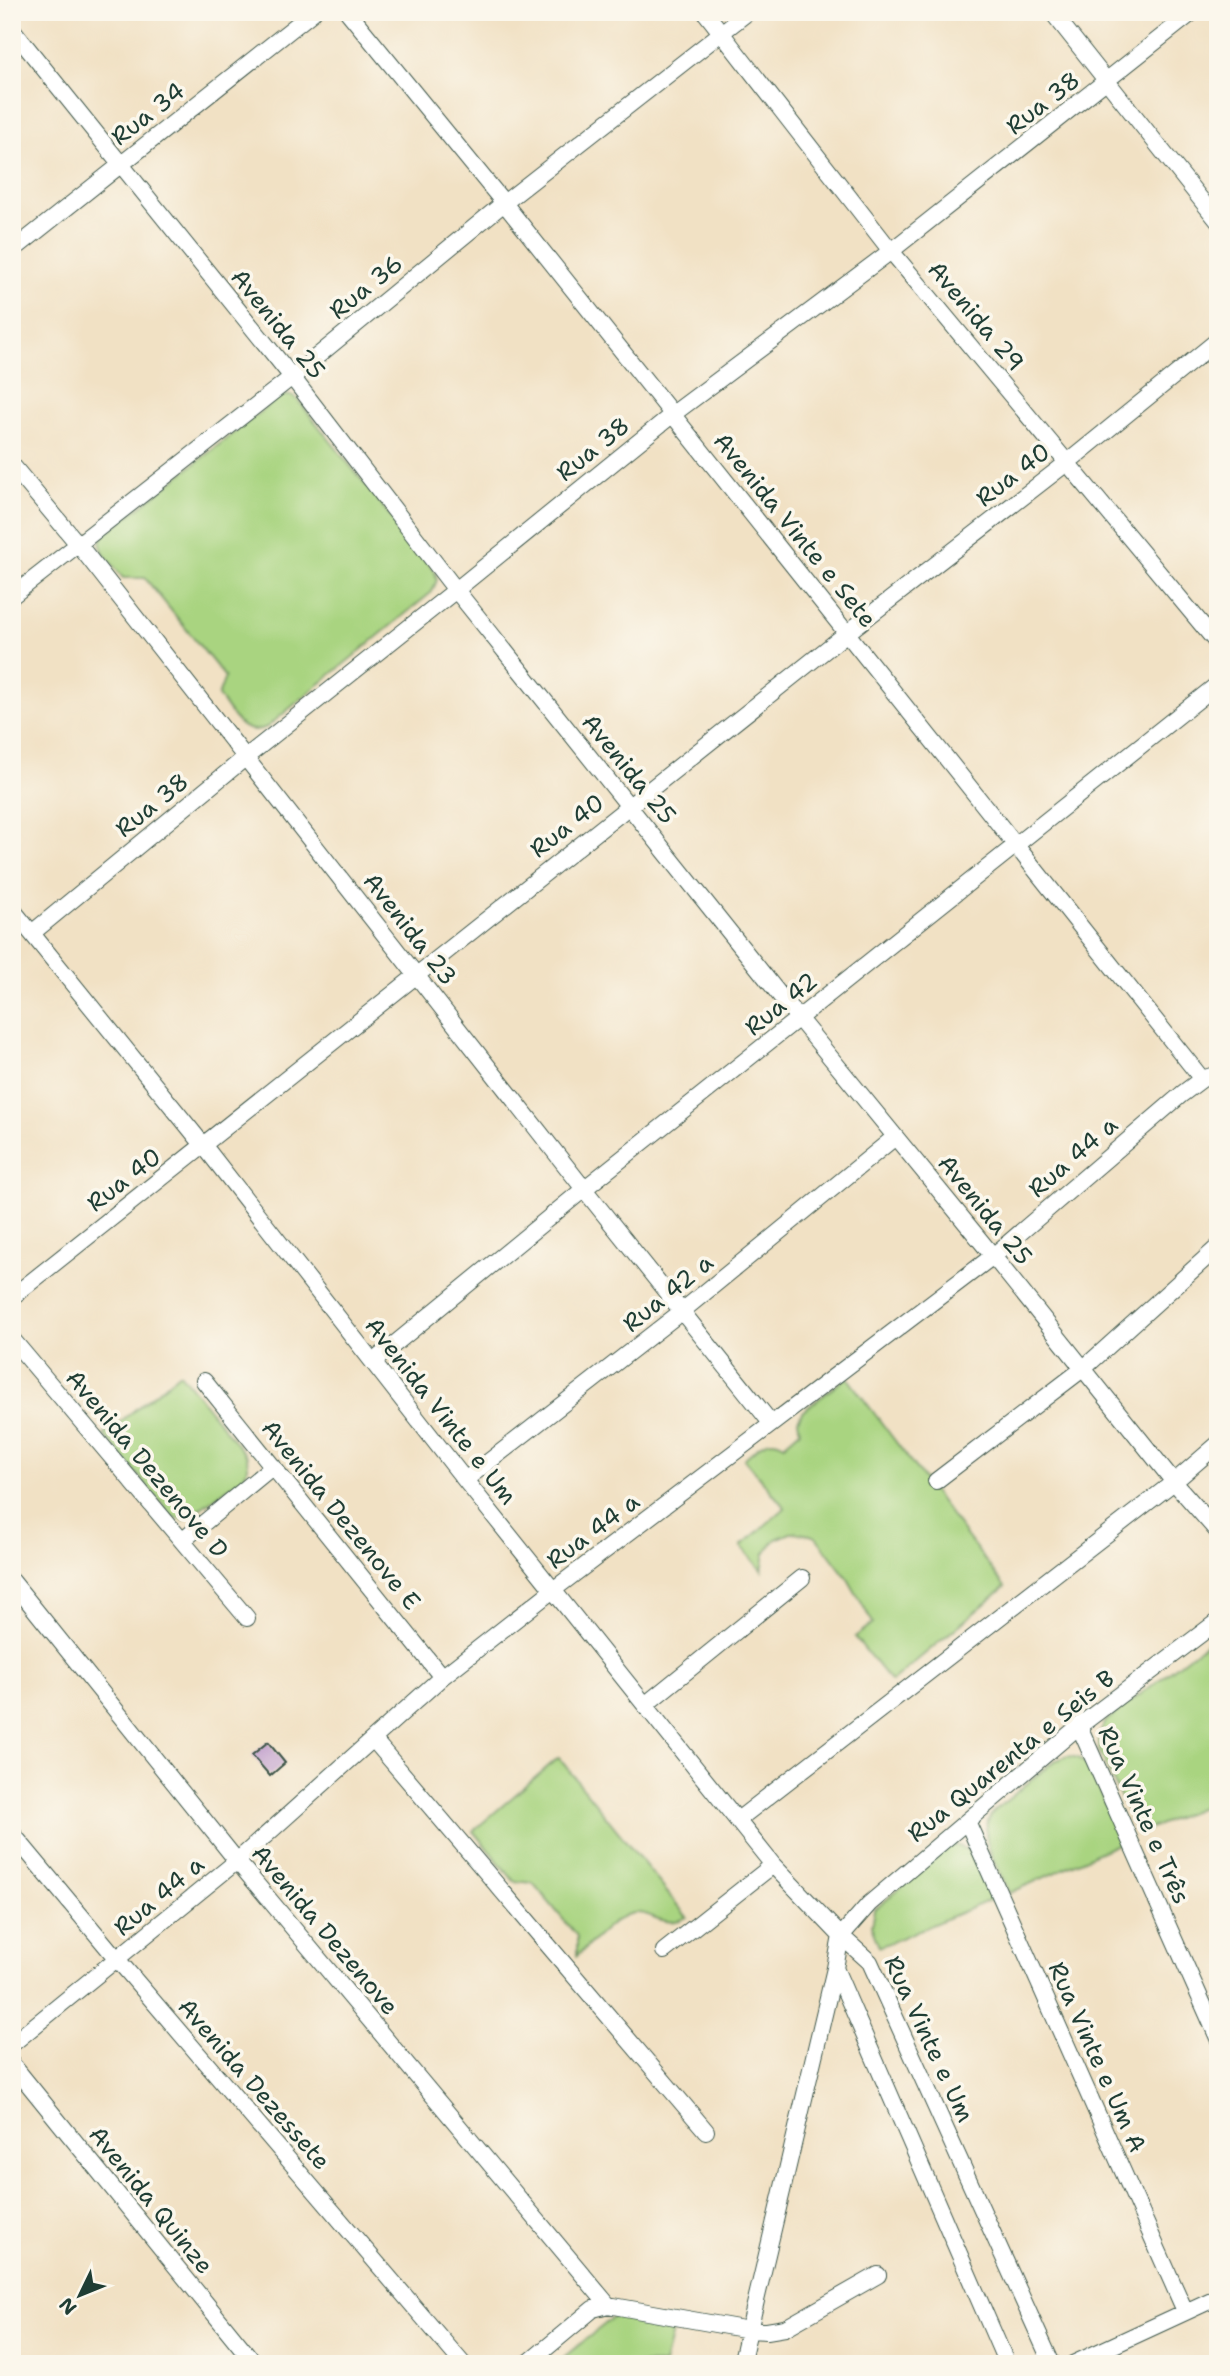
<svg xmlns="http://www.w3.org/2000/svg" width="1230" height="2376" font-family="'Shantell Sans',sans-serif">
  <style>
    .green { fill: #a9d480; stroke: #64885a; stroke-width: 2 }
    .building { fill: #bd9aca }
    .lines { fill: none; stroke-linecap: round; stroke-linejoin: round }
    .minor-casing { stroke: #3e564a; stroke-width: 18 }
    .minor { stroke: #fff; stroke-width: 16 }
    .labels { text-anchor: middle; stroke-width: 7; stroke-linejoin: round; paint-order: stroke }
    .street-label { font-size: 24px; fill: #1f3d34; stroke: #fbf7ec }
  </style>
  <rect width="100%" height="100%" fill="#fbf7ec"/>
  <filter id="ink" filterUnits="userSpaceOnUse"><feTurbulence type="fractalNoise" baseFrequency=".0143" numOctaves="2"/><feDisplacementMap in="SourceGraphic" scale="14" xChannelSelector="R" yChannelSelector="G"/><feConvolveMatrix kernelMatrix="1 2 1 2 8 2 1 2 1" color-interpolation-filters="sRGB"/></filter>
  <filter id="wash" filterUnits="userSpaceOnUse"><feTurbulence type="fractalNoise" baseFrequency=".00686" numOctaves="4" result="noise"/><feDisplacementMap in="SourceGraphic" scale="28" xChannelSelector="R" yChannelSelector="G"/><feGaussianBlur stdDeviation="1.57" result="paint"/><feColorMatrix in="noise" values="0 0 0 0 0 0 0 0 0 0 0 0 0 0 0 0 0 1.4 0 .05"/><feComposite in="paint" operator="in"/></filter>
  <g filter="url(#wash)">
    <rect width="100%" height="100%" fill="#f1e1c4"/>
    <path class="green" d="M282 395 292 396 297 399 435 572 437 580 432 592 267 727C242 739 231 713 218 696L225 677 145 578H123L104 554 100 543 104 535Z
      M180 1373 247 1457 248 1467 244 1476 185 1520 173 1517 104 1435Z
      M847 1377 1005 1587 891 1682 855 1637 873 1623 848 1579 816 1537 810 1535 793 1532 776 1539 765 1553 762 1571 741 1546 785 1508 744 1459C757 1448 768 1434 784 1445L800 1431 798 1420 802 1412Z
      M1218 1634V1800L1137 1834 1099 1750V1735L1106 1721Z
      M1068 1756 1079 1758 1088 1766 1122 1842 1010 1893C999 1869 974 1835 993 1812L1054 1761Z
      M558 1758H559L687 1917C662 1931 651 1908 629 1914 613 1918 590 1945 577 1956V1936L533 1883 514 1881 473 1831Z
      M951 1845C979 1845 984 1878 993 1899L879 1947 871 1926 874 1910Z
      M620 2312 673 2328 664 2364H555Z"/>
    <g id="blocks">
      <path class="building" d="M268 1742 285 1763 270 1776 252 1755Z"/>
    </g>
  </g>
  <g filter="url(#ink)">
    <use href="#blocks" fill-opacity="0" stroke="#3e564a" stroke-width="2"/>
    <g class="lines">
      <defs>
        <path id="minor" d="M348 12 504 203 1202 1079
          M705 12 891 251 1218 644
          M1052 12 1218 221
          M12 29 292 377 456 590 799 1019 993 1256 1174 1482 1218 1532
          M12 251 313 12
          M12 465 78 544 584 1189 771 1423
          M12 596 292 377 504 203 748 12
          M12 909 204 1146 465 1480 773 1865 841 1936 870 1962 1052 2364
          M32 933 246 757 456 590 673 414 891 251 1193 12
          M12 1297 847 633 1068 462 1218 340
          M12 1339 247 1618
          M374 1361 584 1189 1218 684
          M204 1381 442 1677
          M465 1480 681 1312 895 1137
          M936 1481 1084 1368 1218 1247
          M182 1541 273 1466
          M12 1581 237 1861 608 2305
          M645 1705 802 1578
          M1079 1726 1218 2038
          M373 1739 706 2131
          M739 1819 1174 1482 1218 1444
          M967 1821 1185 2311
          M12 1833 117 1959 463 2364
          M664 1951 773 1865
          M12 2044 237 1861 442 1677 553 1590 993 1256 1182 1094 1202 1079 1218 1074
          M12 2064 255 2364
          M527 2364 593 2309 608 2305 749 2330 767 2331 785 2328 878 2275
          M741 2364 835 1968
          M1007 2364 835 1968 841 1936 869 1904 1079 1726 1218 1621
          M1073 2364 1218 2297"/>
      </defs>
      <use href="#minor" class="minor-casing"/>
      <use href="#minor" class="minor"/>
    </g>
  </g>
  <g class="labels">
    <g class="street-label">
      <text transform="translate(1043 103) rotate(-38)" y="8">Rua 38</text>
      <text transform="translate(148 114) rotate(-38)" y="8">Rua 34</text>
      <text transform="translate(366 287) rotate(-39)" y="8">Rua 36</text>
      <text transform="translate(976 316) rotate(50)" y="8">Avenida 29</text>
      <text transform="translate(278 324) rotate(51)" y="8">Avenida 25</text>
      <text transform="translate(593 449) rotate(-39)" y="8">Rua 38</text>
      <text transform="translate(1013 475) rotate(-38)" y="8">Rua 40</text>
      <text transform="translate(795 530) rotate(51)" y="8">Avenida Vinte e Sete</text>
      <text transform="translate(629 769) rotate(51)" y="8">Avenida 25</text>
      <text transform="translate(152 805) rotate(-39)" y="8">Rua 38</text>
      <text transform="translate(567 826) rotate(-38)" y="8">Rua 40</text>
      <text transform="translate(410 929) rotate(52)" y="8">Avenida 23</text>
      <text transform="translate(781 1004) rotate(-39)" y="8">Rua 42</text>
      <text transform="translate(1073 1157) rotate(-41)" y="8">Rua 44 a</text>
      <text transform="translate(124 1180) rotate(-38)" y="8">Rua 40</text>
      <text transform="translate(985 1210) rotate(51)" y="8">Avenida 25</text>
      <text transform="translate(668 1293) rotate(-39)" y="8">Rua 42 a</text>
      <text transform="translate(441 1411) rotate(52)" y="8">Avenida Vinte e Um</text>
      <text transform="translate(147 1464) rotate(50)" y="8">Avenida Dezenove D</text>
      <text transform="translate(341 1515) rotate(51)" y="8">Avenida Dezenove E</text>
      <text transform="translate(593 1531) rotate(-37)" y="8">Rua 44 a</text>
      <text transform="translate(1011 1756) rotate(-39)" y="8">Rua Quarenta e Seis B</text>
      <text transform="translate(1144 1815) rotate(66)" y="8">Rua Vinte e Três</text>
      <text transform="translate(159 1896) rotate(-40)" y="8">Rua 44 a</text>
      <text transform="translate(325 1930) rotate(50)" y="8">Avenida Dezenove</text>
      <text transform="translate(929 2039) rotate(65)" y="8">Rua Vinte e Um</text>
      <text transform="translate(1097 2057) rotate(66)" y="8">Rua Vinte e Um A</text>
      <text transform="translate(254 2084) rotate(49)" y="8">Avenida Dezessete</text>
      <text transform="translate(151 2200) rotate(51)" y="8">Avenida Quinze</text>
    </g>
  </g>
  <rect width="1230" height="2376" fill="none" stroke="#fbf7ec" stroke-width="42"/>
  <g transform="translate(80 2295) rotate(227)" stroke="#fbf7ec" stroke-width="5" paint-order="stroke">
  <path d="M0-5L12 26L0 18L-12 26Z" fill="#1f3d34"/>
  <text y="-10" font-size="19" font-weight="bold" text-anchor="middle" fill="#1f3d34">N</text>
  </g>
</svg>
